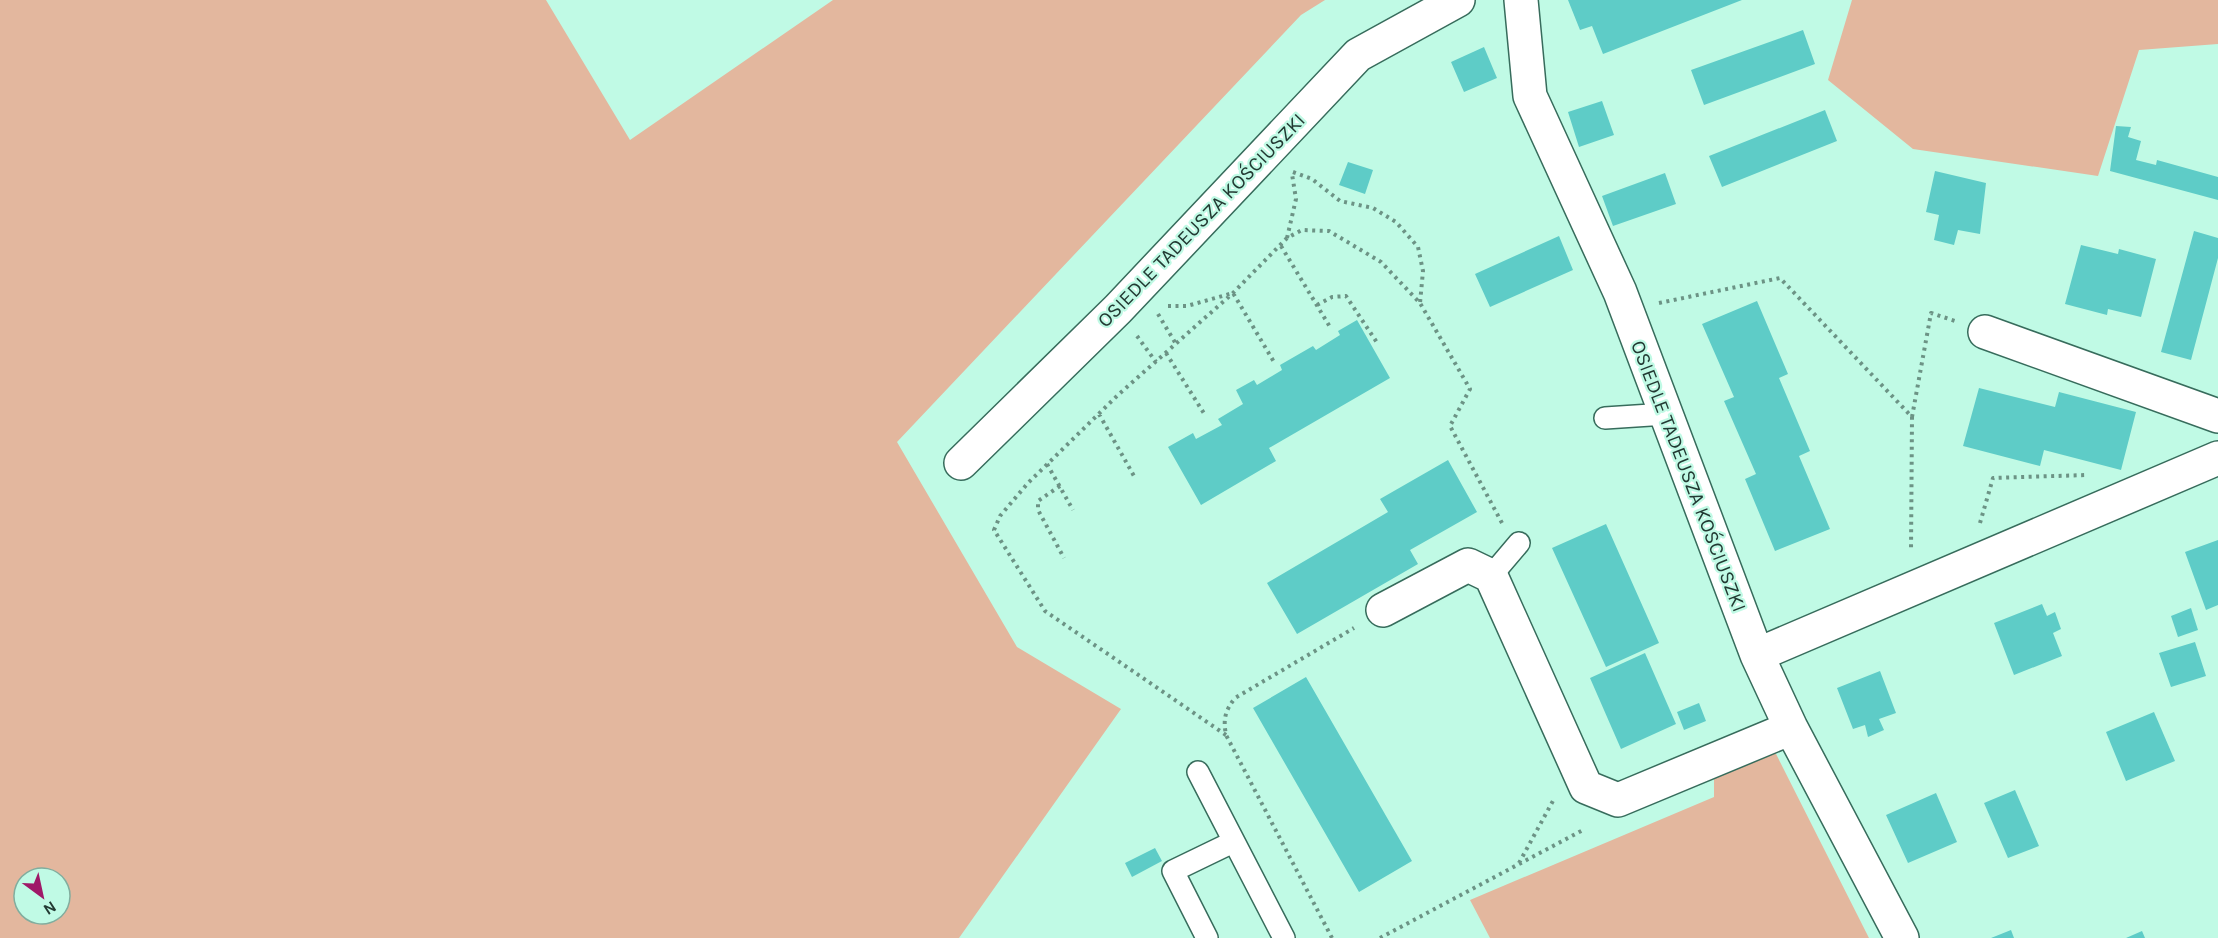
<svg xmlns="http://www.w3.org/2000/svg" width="2218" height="938" font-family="Karla,sans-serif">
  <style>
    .green { fill: #e3b79e; fill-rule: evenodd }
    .building { fill: #5eccc7 }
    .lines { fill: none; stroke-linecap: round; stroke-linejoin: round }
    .lane-casing { stroke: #376c5c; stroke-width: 24 }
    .street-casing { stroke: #376c5c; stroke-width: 36 }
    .path { stroke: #6c9385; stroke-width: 4; stroke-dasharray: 3 4.5; stroke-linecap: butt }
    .lane { stroke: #fff; stroke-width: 21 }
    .street { stroke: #fff; stroke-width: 33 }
    .labels { text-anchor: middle; stroke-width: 4.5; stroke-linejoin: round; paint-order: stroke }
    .street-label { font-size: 20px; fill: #233a33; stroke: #c0fae5 }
  </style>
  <rect width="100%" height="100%" fill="#c0fae5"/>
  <path class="green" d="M0 0H546L630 140 833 0H1325L1301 15 897 442 1017 647 1121 709 959 938H0ZM24 878H60V914H24Z
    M1852 0H2218V44L2139 50 2098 176 1913 149 1828 80Z
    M1774 750 1869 938H1490L1470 900 1714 797V770Z"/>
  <path class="building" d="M1568 0H1742L1603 54 1592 26 1580 30Z
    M1803 30 1815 64 1704 105 1691 70Z
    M1484 47 1497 78 1464 92 1451 62Z
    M1602 101 1614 135 1579 147 1568 112Z
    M1825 110 1837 141 1722 187 1709 156Z
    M2116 126 2131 127 2128 137 2141 141 2136 160 2156 165 2157 160 2218 177V200L2110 171Z
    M1348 162 1373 170 1365 194 1339 185Z
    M1935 171 1986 183 1980 234 1958 230 1954 245 1934 240 1939 215 1926 212Z
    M1665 173 1676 204 1613 226 1602 196Z
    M2194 231 2218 238V258L2191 360 2161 352Z
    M1559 236 1573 270 1490 307 1475 274Z
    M2081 245 2118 254 2119 249 2156 259 2141 317 2108 309 2107 315 2065 304Z
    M1757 301 1788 374 1779 378 1810 451 1799 456 1830 529 1775 551 1745 479 1756 474 1724 401 1734 397 1702 324Z
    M1357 320 1390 378 1269 448 1276 461 1201 505 1168 447 1193 433 1196 439 1222 425 1218 419 1243 404 1236 390 1254 380 1257 385 1282 370 1280 365 1313 346 1316 350 1340 335 1338 331Z
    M1979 388 2055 407 2059 392 2136 412 2121 470 2044 450 2040 466 1963 446Z
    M1448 460 1477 512 1410 550 1418 564 1297 634 1267 583 1388 512 1380 499Z
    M1606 524 1659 643 1606 667 1552 548Z
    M2218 540V605L2206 610 2185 552Z
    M2042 604 2047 616 2055 612 2061 629 2053 633 2062 656 2014 675 1994 623Z
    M2191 608 2198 630 2178 637 2171 616Z
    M2195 642 2206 676 2171 687 2159 653Z
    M1645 653 1676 724 1621 749 1590 678Z
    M1880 671 1896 713 1879 719 1884 730 1868 737 1865 725 1853 729 1837 688Z
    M1306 677 1412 861 1359 892 1253 708Z
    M1699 703 1706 721 1684 730 1677 712Z
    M2154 712 2175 761 2126 781 2106 732Z
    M2015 790 2039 846 2008 858 1984 803Z
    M1936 793 1957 842 1908 863 1886 815Z
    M1155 848 1162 861 1132 877 1125 863Z
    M2011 930 2014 938H1991Z
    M2142 931 2145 938H2126Z"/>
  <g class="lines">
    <defs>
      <path id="lane" d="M1605 418 1666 414
        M1491 576 1519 543
        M1198 772 1284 938
        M1207 938 1173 871 1233 842"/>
      <path id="street" d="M1521 0 1530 96 1620 292 1757 655 1791 728 1902 938
        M1985 332 2218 416
        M961 463 1118 309 1358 55 1458 0
        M1383 610 1468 565 1491 576 1586 787 1618 800 1791 728
        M1757 655 2218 458"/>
    </defs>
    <use href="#lane" class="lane-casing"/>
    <use href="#street" class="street-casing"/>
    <path class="path" d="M1293 172 1312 179 1340 201 1373 208 1396 222 1418 247 1423 271 1420 303
      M1287 238 1296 199 1292 174
      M1281 246 1330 327
      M1659 303 1780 278 1912 417 1911 551
      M1317 305 1332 297 1346 296 1378 344
      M1168 306H1187L1233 293 1274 362
      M1158 314 1176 344
      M1137 336 1156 362
      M1166 353 1205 415
      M1099 414 1134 476
      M1912 417 1931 313 1955 321
      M1047 464 1073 510
      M1060 486 1038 501V510L1064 558
      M1980 523 1993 478 2086 475
      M1226 735 1045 611 994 530 1000 516 1028 483 1118 395 1233 293 1287 238 1302 230 1329 231 1381 262 1420 303 1470 389 1450 426 1502 523
      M1519 863 1554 799
      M1332 938 1226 735C1223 719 1225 711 1235 698L1354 628
      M1380 938 1583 830"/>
    <use href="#lane" class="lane"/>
    <use href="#street" class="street"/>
  </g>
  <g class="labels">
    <g class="street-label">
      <text transform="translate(1201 220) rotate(-46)" y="7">OSIEDLE TADEUSZA KOŚCIUSZKI</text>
      <text transform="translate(1689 476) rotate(69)" y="7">OSIEDLE TADEUSZA KOŚCIUSZKI</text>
    </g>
  </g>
  <g transform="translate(42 896) rotate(147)"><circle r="28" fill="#c0fae5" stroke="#81ad9e" stroke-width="1.5"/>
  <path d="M0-4.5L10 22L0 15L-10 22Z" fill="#9f1968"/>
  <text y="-9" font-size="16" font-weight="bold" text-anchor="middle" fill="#233a33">N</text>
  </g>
</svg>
